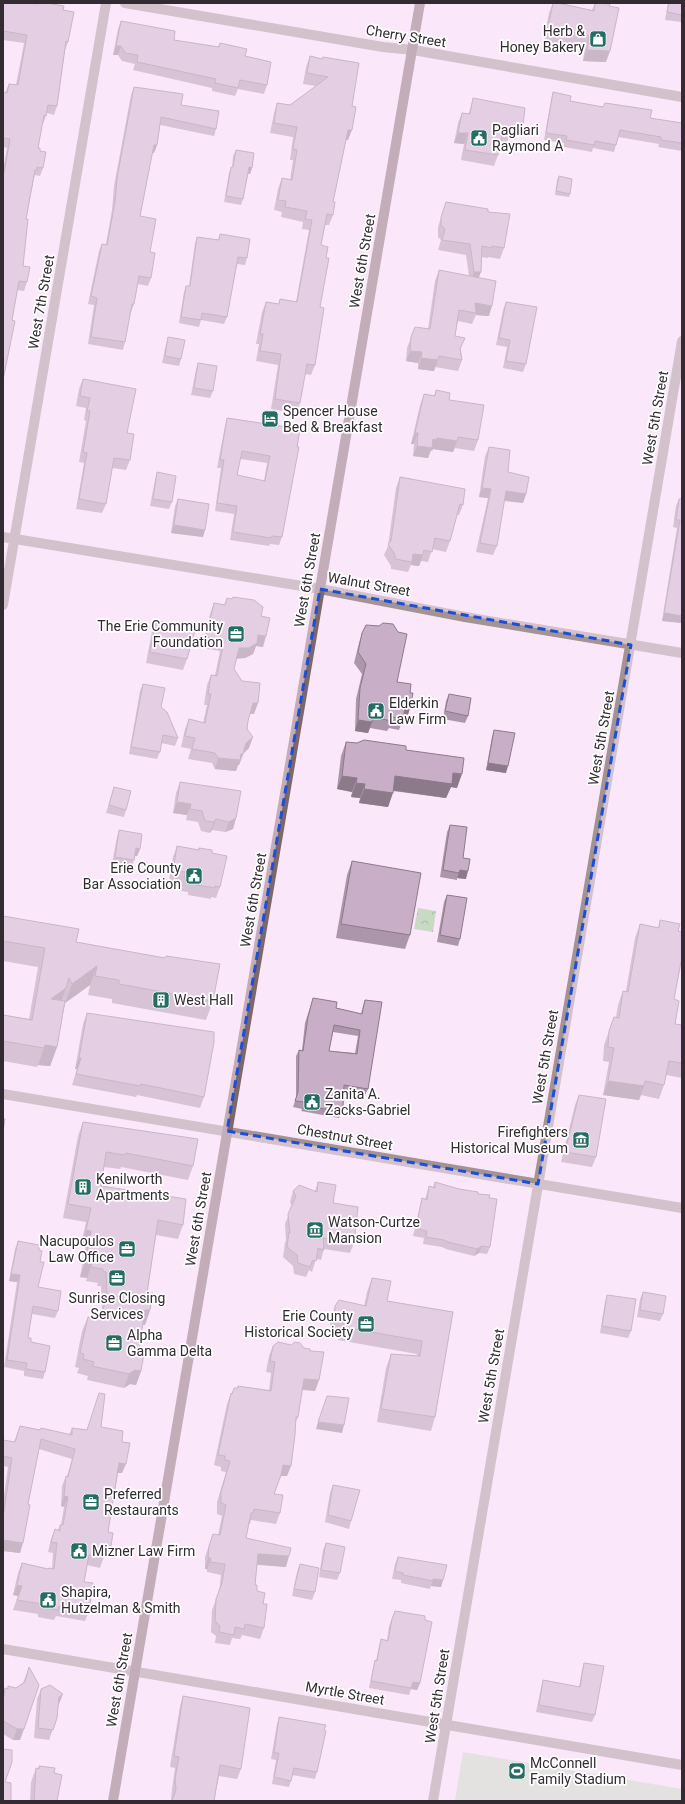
<svg xmlns="http://www.w3.org/2000/svg" width="685" height="1804" font-family="Roboto,sans-serif">
  <style>
    .park { fill: url(#park-crowns) }
    .garden { fill: #c7dac3 }
    .lines { fill: none; stroke-linecap: round; stroke-linejoin: round }
    .minor { stroke: #a39393; stroke-width: 10 }
    .tertiary { stroke: #a39393; stroke-width: 10 }
    .secondary { stroke: #7e6769; stroke-width: 10 }
    .wall { fill: #ac96ab; fill-rule: evenodd }
    .shaded-wall { fill: #8c7a8b }
    .building { fill: #c8afc7; stroke: #8c7a8b; fill-rule: evenodd }
    .marked { fill: none; stroke: #1d4ed8; stroke-width: 3; stroke-dasharray: 8 5; stroke-linejoin: round }
    .labels { text-anchor: middle; stroke-width: 3.5; stroke-linejoin: round; paint-order: stroke }
    .poi-label { font-size: 14px; fill: #322b32; stroke: #fff; text-anchor: start }
    .street-label { font-size: 14px; fill: #322b32; stroke: #fff }
  </style>
  <defs>
    <pattern id="park-crowns" width="20" height="18" patternUnits="userSpaceOnUse"><rect width="20" height="18" fill="#c7dac3"/><path d="M2 6a3 3 0 1 1 6 0M12 15a3 3 0 1 1 6 0" fill="none" stroke="#abbba8"/></pattern>
  </defs>
  <rect width="100%" height="100%" fill="#fbe7fa"/>
  <path class="park" d="M418 908 436 911 433 932 414 929Z"/>
  <path class="garden" d="M463 1752 682 1789V1801H455Z"/>
  <g class="lines">
    <path class="minor" d="M3 537 320 589 465 617 682 653
      M3 605 106 3
      M3 1094 682 1208
      M3 1649 682 1765
      M433 1801 682 341"/>
    <path class="tertiary" d="M125 3 383 47 413 50 682 97"/>
    <path class="secondary" d="M113 1801 420 3"/>
  </g>
  <path class="wall" d="M3 3 37 4 38 3 63 10 68 42 65 50 57 106 54 115 47 113 43 124H42L38 148 40 151 43 168 40 176 35 175 34 178 26 219 23 266 27 282 24 291 17 290 12 320 3 380V170L7 148 3 147V92L5 93 9 84 16 85 24 43 3 40Z
    M553 3 592 10 595 3H606L609 6 606 62 583 61 585 47 561 42 558 48 545 46 547 39 544 38 549 13Z
    M668 3H682V22L665 20Z
    M121 21 174 40 218 47 220 43 245 56 267 85 264 94 238 89 235 96 212 91V88L133 70 135 64 122 61 118 55H113L118 29Z
    M310 56 322 59 352 106 348 140H346L333 202V215L329 225H325L321 245 320 307 315 365 311 375 305 374 300 403 296 413 271 409 278 365 256 361 259 344H256L262 312 266 302 279 304 280 299 296 302 309 230 302 229 303 222 281 217 282 212 274 210 278 189 282 178 290 180 293 160H290L293 137 270 133 274 113 277 103 290 105 316 86 303 84 306 67Z
    M134 87 181 105 216 129 214 136 160 125 157 145 154 153 152 152 140 216 150 252 151 278 148 286 138 284 134 304 131 312H130L125 342 123 350 88 344 94 305 88 304 99 251 102 244H106L112 210 114 186 131 95Z
    M553 92 570 101 603 107 650 118 682 123V151L658 147 659 144 618 137 614 152 593 148 592 152 564 147V143L544 140 551 100Z
    M473 98 523 125 519 136 513 135 512 137H509L506 146 500 145 498 155 494 166 461 160 464 144 454 143 458 123 462 113H469L470 109Z
    M236 150 252 168 250 174H248L243 199 241 205 224 202 229 173 231 167H232L233 156Z
    M559 176 570 194 569 197 555 195 557 180Z
    M446 202 488 212 504 248 500 259 488 257V258L481 257 479 277 489 316 476 315 472 324 458 321 455 336 461 350 462 360 458 371 435 367 434 371 418 369V363L406 361 407 348 415 327 428 329 435 281 439 270 469 276 466 255 438 250 441 240 438 237V227Z
    M220 234 247 258 245 265 237 264 227 317 224 324 201 320 199 327 179 323 184 292 186 286H189L195 243 197 237 218 240Z
    M506 302 526 364 523 372 503 368 507 347 496 345 503 310Z
    M168 337 181 359 179 366 162 363 166 344Z
    M198 363 213 391 210 398 191 395 196 370Z
    M83 379 127 433 130 460 126 470 112 468 106 504 102 513 76 509 84 463 79 462 86 421 84 420 86 408 76 406 79 389Z
    M436 390 449 400 478 440 474 451 455 448 453 452 433 449 432 451 431 450 428 458 413 456 414 444H411L420 405 424 394 434 396Z
    M227 418 300 429 282 537 279 545 270 544 269 546 230 540 234 514 215 511 221 468H217L225 426ZM240 459 267 463 264 481 237 475Z
    M489 447 526 494 523 503 504 501 497 546 493 555 476 552 488 498 479 497 485 456Z
    M157 472 172 502 169 509 150 506 155 480Z
    M400 477 463 505 459 515H457L450 541 446 552 432 549 428 562 421 561 419 566 411 565 408 572 391 569V566L384 555 388 546 396 488Z
    M178 499 203 537 171 533 175 506Z
    M679 499 682 623 662 621 677 528 673 527 676 506Z
    M227 598 261 616 263 647 256 646 253 654 245 658H236L234 669 254 714H250L248 721 247 729 249 748 244 753 239 765H238L236 771 215 769 212 763 188 759 191 749 181 747 185 729 189 719 203 723 207 705H204L207 685 211 675H215L220 651 202 648 210 614 214 603 224 605Z
    M156 621 187 659 183 670 146 663 152 631Z
    M362 633 397 682 407 719H403L399 730 389 728 387 731 370 728 368 733 355 731 356 699 362 674 354 663 359 643Z
    M143 684 161 707 178 738 175 746 161 743 160 752 157 759 129 754 140 691Z
    M449 694 468 716 465 723 443 719 446 701Z
    M494 730 506 773 486 770 492 737Z
    M346 742 406 750 457 788 451 787 446 798 393 791 388 807 359 803 360 798 351 797 352 792 337 789 341 756Z
    M180 782 236 818 233 829 225 832 212 830 210 833 201 831 198 822 186 820 187 815 173 813 176 793Z
    M114 787 126 810 124 817 106 813Z
    M450 825 466 879 457 878V880L440 877 447 832Z
    M119 830 140 849 137 856H135L134 860 132 867 112 864 117 837Z
    M177 846 198 850 199 848 212 853 220 887 216 898 211 897V899L188 895V892L181 891V883L169 881 173 857Z
    M352 861 410 935 405 949 336 938 347 875Z
    M447 895 460 939 458 946 437 942 444 902Z
    M3 916 76 942 213 1001 206 1020 112 1003V999L88 995 90 985 65 1003 57 1047 50 1066 38 1065 37 1067 3 1061V1015L29 1019 38 967 3 961Z
    M660 920 678 931 674 999 675 1024 682 1025V1078L666 1075 664 1085 659 1099 641 1095 639 1100 603 1095 609 1062 603 1061 604 1045 614 1017H616L618 1005 623 991H626L635 938 640 924 658 928Z
    M313 998 336 1008 361 1014 363 1006 365 1000 368 1089 365 1095 344 1092 343 1106 339 1118 301 1111 302 1109 293 1107 296 1098V1056L299 1050H302L305 1023ZM333 1032 358 1036 355 1053 329 1051Z
    M87 1013 204 1097 200 1108 137 1095 136 1097 72 1085 77 1069H75L83 1024Z
    M579 1095 596 1157 592 1167 561 1162 575 1105Z
    M83 1122 193 1166 188 1180 121 1167 120 1169 104 1167 101 1186 183 1225 178 1239 156 1235 147 1293 150 1310 145 1325 143 1324 139 1338 138 1353 141 1371 136 1385 130 1384 124 1388 87 1380 88 1376 77 1373 79 1368 75 1367 82 1331 88 1317 99 1318 102 1309 101 1286H97L98 1283 86 1281 87 1278 80 1277 86 1245 81 1244 86 1222 63 1218 78 1136Z
    M318 1182 333 1203 354 1243 350 1253 324 1249 321 1260 316 1259 312 1272 309 1270 306 1277 294 1274 293 1266 283 1257 285 1243 286 1240 285 1224 292 1206 290 1202 293 1191H315Z
    M435 1182 459 1189 478 1194 489 1198 490 1247 487 1254 479 1253 474 1256 446 1249 442 1247 423 1244 424 1238 413 1236 420 1206 422 1198 425 1199 427 1193 429 1186 433 1187Z
    M18 1241 39 1250 40 1262 38 1287 58 1311 55 1318 32 1314 28 1338 31 1342 45 1372 43 1379 24 1376V1371L4 1367 17 1282 9 1281 15 1249Z
    M372 1278 387 1301 453 1312 435 1417 431 1431 377 1422 386 1368 391 1354 417 1356V1354L338 1340 339 1336 330 1325 331 1319 335 1306H364L367 1292Z
    M643 1292 663 1314 660 1321 637 1317 640 1299Z
    M607 1295 631 1331 628 1338 600 1333 605 1302Z
    M273 1346 319 1380 315 1391 302 1390 298 1417 295 1424 287 1476H281L274 1494 280 1513 276 1524 251 1520 250 1524H249L246 1538 286 1567 257 1565 255 1585 257 1591 263 1604 264 1628 260 1639 242 1635 240 1639 232 1638 230 1645 215 1643 216 1636 211 1632 212 1610 219 1592 221 1575 207 1572V1569H205V1557L213 1534 218 1535 222 1516 217 1514V1502L226 1472 221 1471V1467L214 1465 227 1404 231 1393 232 1394 237 1388 238 1386 269 1390 271 1373 266 1372 269 1356Z
    M20 1426 40 1430 69 1435 72 1428 86 1430 101 1427 122 1442V1473H118L108 1532 111 1546 107 1556H104L100 1568 87 1565 84 1582 89 1611 85 1621 56 1616 54 1620 38 1617V1614L13 1610 18 1596 13 1595 18 1573 22 1563 48 1569 52 1568 53 1553 48 1552 51 1539 55 1529 58 1530 60 1525H61L64 1507 61 1506 62 1486 66 1476H67L72 1459 39 1449 28 1504 20 1553 3 1551V1503L8 1467 3 1466V1440L14 1442Z
    M333 1485 351 1521 349 1529 325 1522 330 1493Z
    M326 1543 340 1573 337 1580 319 1577 323 1550Z
    M398 1557 443 1580 441 1587 431 1586 430 1589 401 1583V1580L392 1579 395 1564Z
    M300 1564 315 1592 312 1600 292 1596 297 1572Z
    M395 1611 420 1683 417 1690 411 1689 409 1695 369 1688 373 1668 375 1660 376 1661 379 1646 381 1639 387 1640 389 1626Z
    M584 1663 595 1715 592 1722 536 1712 541 1688 543 1680 579 1687 582 1670Z
    M29 1667 20 1740H13L3 1734V1695L5 1688 7 1689 8 1686 16 1688 23 1683Z
    M41 1689 59 1704 58 1705 57 1718 49 1740 34 1738 37 1699Z
    M183 1696 241 1769 237 1779 219 1776 214 1801H171L172 1789 175 1768 170 1767 180 1706Z
    M279 1717 317 1772 315 1779 292 1775 291 1781 289 1787 272 1784 276 1760 271 1759 277 1724Z
    M39 1766 54 1773 57 1801H30L31 1782 36 1768 38 1769Z"/>
  <path class="shaded-wall" d="M116 46H121L118 55H113Z
    M587 50 610 51 606 62 583 61Z
    M512 126 516 127 512 137H509Z
    M348 130H352L348 140H344Z
    M458 133H468L464 144 454 143Z
    M154 145H157L154 153 151 152Z
    M249 167 252 168 250 174 247 173Z
    M474 272H481L477 282 471 283Z
    M475 303 492 306 489 316 476 315V313Z
    M410 351 422 352 418 363 406 361Z
    M421 358 438 360 434 371 418 369Z
    M415 433H418L414 444H411Z
    M437 438 457 441 453 452 433 449 432 451 431 450 428 458 413 456 417 446Z
    M482 488 491 489 488 498 479 497Z
    M506 491 526 494 523 503 503 500Z
    M174 525 205 530 203 537 171 533Z
    M413 554 423 555 419 566 411 565Z
    M664 613 682 616V623L662 621Z
    M258 635 266 636 263 647 256 646 253 654 245 658 235 659 239 648Z
    M253 703H258L254 714 250 713Z
    M405 708H410L407 719H401Z
    M358 720 372 722 368 733 355 731Z
    M253 737 249 748 242 754H243L239 765H238L236 771 215 769 218 758 246 743Z
    M488 763 508 766 506 773 486 770Z
    M453 773 462 774 457 788 451 787 446 798 390 790 395 776Z
    M342 776 357 778 352 792 337 789Z
    M356 783 365 784 360 798 351 797Z
    M364 789 393 793 388 807 359 803Z
    M177 802 191 804 187 815 173 813Z
    M236 818 233 829 225 832 229 822Z
    M216 819 212 830 210 833 214 822Z
    M136 848 140 849 137 856H134Z
    M460 870 468 871 466 879 457 878Z
    M97 966 90 985 65 1003 72 984Z
    M66 988 59 1007 51 999Z
    M45 1045 57 1047 50 1066 38 1065Z
    M79 1058H81L77 1069H75Z
    M608 1081 644 1086 639 1100 603 1095Z
    M86 1230 91 1231 86 1245 81 1244Z
    M482 1246 479 1253 474 1256 477 1249Z
    M85 1263H92L87 1278 80 1277Z
    M11 1274 20 1275 17 1282 9 1281Z
    M145 1310H150L145 1325 140 1324Z
    M135 1370 141 1371 136 1385 130 1384 124 1388 129 1374Z
    M304 1379 319 1380 315 1391 300 1389Z
    M318 1422 344 1425 342 1433 316 1429Z
    M119 1463 126 1464 122 1473H116Z
    M283 1465 291 1466 287 1476H279Z
    M64 1496 68 1497 64 1507 61 1506Z
    M3 1540 23 1543 20 1553 3 1551Z
    M107 1546H111L107 1556H104Z
    M258 1554 289 1556 286 1567 254 1564Z
    M208 1558H211L207 1569H205Z
    M433 1579 443 1580 441 1587 431 1586Z
    M17 1585 22 1586 18 1596 13 1595Z
    M413 1682 420 1683 417 1690 411 1689Z
    M63 1694 59 1704 55 1707 59 1697Z
    M17 1729H24L20 1740H13Z"/>
  <path class="building" d="M3 3H31L38 4V3H47L64 6 63 10 74 12 68 42 66 41 57 106 48 105 46 116 44 115 38 148H40V151L46 152 43 168 37 167V170H35L26 219H28L23 266 30 267 27 282 19 281 12 320 15 321 3 380V173H4L10 139 3 138V92L7 93 9 84 18 85 27 35 3 31Z
    M553 3H558L594 11 595 3 610 4 609 6 619 8 610 51 587 50 589 36 564 30 562 37 549 34 551 28 548 27Z
    M669 3H682V15L667 12Z
    M121 21 175 31 174 40 219 47 220 43 247 49 245 56 271 62 267 85 240 80 238 88 215 83 216 79 137 62 138 55 125 53 121 46H116Z
    M310 56 322 59 323 57 359 63 352 106 356 107 352 130H348L333 202H335L333 215 327 214 321 245 328 247 326 258H329L320 307 324 308 315 365 307 364 300 403 275 399 281 354 260 351 263 334H260L266 302 279 304 280 299 297 302 312 220 305 219 307 211 285 207 286 201 278 200 282 178 292 180 297 150 293 149 297 127 274 123 277 103 290 105 328 77 307 73Z
    M134 87 183 94 181 105 219 111 216 129 161 117 157 145H154L140 216 156 219 150 252 155 253 151 278 139 276 134 304H132L125 342 91 337 97 298 91 296 102 244 107 245 115 202 117 178Z
    M553 92 571 96 570 101 603 107 605 103 652 110 650 118 682 123V143L661 140V137L620 130 616 145 595 141 594 145 566 140 567 136 546 133Z
    M473 98 525 108 523 125 517 124 516 127 512 126 510 135 502 134 498 155 465 150 468 133H458L462 113 470 114Z
    M236 150 254 153 252 168 249 167 243 199 226 196 231 167H233Z
    M559 176 572 179 570 194 556 191Z
    M446 202 488 209V212L510 214 504 248 492 246V248L482 246 481 272H474L470 244 442 240 445 229 441 226V217Z
    M220 234 250 239 247 258 238 257 227 317 202 313 201 320 181 317 186 286H190L197 237 219 240Z
    M439 270 496 281 492 306 475 303 476 313 459 310 455 336 465 338 460 349 462 360 439 356 438 360 421 358 422 352 410 351 411 337 415 327 430 329Z
    M506 302 537 307 526 364 506 361 510 340 499 338Z
    M168 337 185 340 181 359 165 356Z
    M198 363 217 366 213 391 194 388Z
    M83 379 136 389 127 433 134 434 130 460 114 458 106 504 79 499 87 453 83 452 90 411H87L90 398 80 396Z
    M436 390 450 393 449 400 484 405 478 440 458 437 457 441 437 438 436 440 433 439 432 448 417 446 418 433H415L424 394 435 396Z
    M227 418 300 429 297 447H299L282 537 272 536 271 538 233 532 237 506 217 503 224 460H220ZM242 451 270 456 265 481 237 475Z
    M489 447 510 450 508 472 529 477 526 494 506 491 497 546 480 543 491 489 482 488Z
    M157 472 176 476 172 502 153 499Z
    M400 477 465 489 463 505 460 504 450 541 435 538 432 552 424 550 423 555 413 554 412 562 395 559V555L388 544 391 541Z
    M178 499 209 504 205 530 174 525Z
    M679 499H682V616L664 613 680 520H676Z
    M233 597 254 600 263 607 261 616 270 618 266 636 258 635 257 643 249 648H239L234 669 242 681 260 683 258 703H253L248 721 247 729 253 737 246 743 243 754H241L240 760 218 758 215 753 192 749 195 738 185 736 189 719 205 723 211 694H208L211 675 217 676 224 641 206 637 214 603 225 605 227 598 232 599Z
    M156 621 196 627 187 659 150 652Z
    M383 623 393 624 398 632 407 634 397 682 411 684 410 693H413L410 708H405L403 719 392 717 391 721 373 717 372 722 358 720 360 688 366 664 358 652 362 633 366 625 379 626Z
    M143 684 165 688 161 707 167 712 178 738 163 735 160 752 131 747Z
    M449 694 471 698 468 716 445 711Z
    M494 730 515 733 508 766 488 763Z
    M364 740 406 746V750L464 758 462 774 453 773 452 784 395 776 393 793 364 789 365 784 356 783 357 778 342 776 346 742 357 743Z
    M180 782 241 791 236 818 229 822 216 819 214 822 205 821 202 811 190 809 191 804 177 802Z
    M114 787 131 791 126 810 109 805Z
    M450 825 467 827 463 858 470 859 468 871 460 870 459 873 443 870Z
    M119 830 142 834 140 849 136 848 134 860 115 857Z
    M177 846 199 850V848L212 850V853L227 856 220 887 215 886V888L191 884 192 881 185 880V872L173 870Z
    M352 861 421 873 410 935 341 924Z
    M447 895 467 898 460 939 440 935Z
    M3 916 79 929 76 942 165 958 166 956 220 964 213 1001 119 984V980L95 976 97 966 72 984 69 978 66 988 51 999 65 1001 57 1047 45 1045 44 1048 3 1041V1015L32 1020 45 948 3 941Z
    M660 920 680 924 678 931 682 932V957L674 999 679 1001 675 1024 682 1025V1063L669 1061 664 1085 645 1081 644 1086 608 1081 614 1048 608 1047 609 1031 614 1017 619 1018 623 991 628 992 640 924 659 928Z
    M313 998 337 1002 336 1008 362 1014 365 1000 382 1002 368 1089 344 1085 343 1106 341 1112 303 1105 304 1102 295 1101 298 1092 299 1050 303 1051 308 1017ZM334 1025 360 1030 357 1054 329 1051Z
    M87 1013 214 1032V1042L204 1097 141 1084 140 1086 76 1074 81 1058H79Z
    M579 1095 606 1099 596 1157 565 1152Z
    M3 1119H5L3 1131Z
    M83 1122 198 1139 193 1166 126 1153 125 1155 106 1152 101 1186 186 1199 183 1225 158 1220 147 1293H153L150 1310H145L142 1329 139 1338 141 1341 138 1353 144 1354 141 1371 135 1370 129 1374 92 1366 94 1362 83 1359 84 1354 80 1353 88 1317 101 1318 107 1294 106 1272 103 1271V1269L91 1267 92 1263H85L91 1231 86 1230 91 1208 68 1204Z
    M318 1182 336 1185 333 1203 358 1207 354 1243 323 1238 324 1250 318 1248 316 1261 313 1260 310 1267 298 1263 297 1255 287 1247 289 1232 290 1233 288 1214 296 1196 293 1191 299 1185 317 1192Z
    M435 1182 459 1189 478 1192V1194L490 1195 489 1198 497 1199 490 1247 482 1246 477 1249 448 1242 444 1240 426 1237 427 1231 416 1228 422 1198 427 1200 429 1186 435 1188Z
    M18 1241 39 1245V1250L42 1251 40 1262H44L38 1287 61 1291 58 1311 33 1306 28 1338H31V1342L50 1346 45 1372 26 1369 27 1363 7 1360 20 1275 11 1274Z
    M372 1278 391 1281 387 1301 453 1312 435 1417 381 1409 391 1354 420 1356 422 1341 343 1327 344 1323 335 1312V1306L339 1300 366 1306Z
    M643 1292 666 1296 663 1314 640 1310Z
    M607 1295 636 1299 631 1331 602 1326Z
    M278 1342 291 1345 295 1342 300 1343 304 1348 310 1349V1351L324 1352 319 1380 304 1379 298 1417H296L295 1435 291 1466 283 1465 281 1475 274 1494 283 1495 280 1513 254 1509 253 1513H251L246 1538 291 1548 289 1556 258 1554 255 1585H257V1591L265 1593 263 1604H267L264 1628 245 1624 244 1629 235 1627 234 1635 219 1632 220 1626 215 1621 216 1599 222 1583 225 1564 210 1562 211 1558H208L209 1546 213 1534 220 1535 226 1505 221 1503V1492L230 1461 225 1460V1456L218 1455 231 1393 232 1394 234 1388H238V1386L271 1391 275 1362 270 1361 273 1346Z
    M99 1393 105 1394 101 1427 123 1431 122 1442 130 1443 126 1464 119 1463 108 1532 113 1533 111 1546H107L104 1558 89 1555 84 1582 93 1583 89 1611 59 1606 58 1610 41 1607 42 1604 17 1600 22 1586 17 1585 22 1563 48 1569 49 1568 54 1569 57 1543 51 1542 55 1529 60 1531V1525H63L68 1497 64 1496 66 1476 68 1477 75 1449 41 1439 28 1504 30 1505 23 1543 3 1540V1517L12 1458 3 1456V1440L15 1442 20 1426 40 1430 41 1428 72 1435V1428L87 1430Z
    M327 1396 349 1398 344 1425 318 1422Z
    M333 1485 360 1490 351 1521 328 1515Z
    M326 1543 345 1547 340 1573 321 1570Z
    M398 1557 447 1565 443 1580 433 1579V1581L403 1575V1573L395 1571Z
    M300 1564 319 1568 315 1592 294 1589Z
    M395 1611 425 1616V1620L432 1622 420 1683 413 1682 411 1688 371 1681 375 1660 377 1661 381 1639 388 1641 392 1619Z
    M584 1663 604 1666 595 1715 539 1705 543 1680 580 1687Z
    M29 1667 39 1685 24 1729H17L5 1722 3 1721V1702L5 1688 8 1689V1686L16 1688 25 1682Z
    M50 1685 63 1694 59 1697 57 1718 53 1730 38 1728 41 1689Z
    M183 1696 250 1708 241 1769 220 1765 214 1801H172L176 1790 175 1779 179 1757 174 1756Z
    M279 1717 326 1725 324 1730 326 1731 317 1772 294 1768 291 1781 274 1777 279 1753H274Z
    M3 1749 12 1750V1762L5 1782 11 1783V1801H3Z
    M39 1766 55 1768 54 1773 62 1775 57 1801H34L36 1768 39 1769Z"/>
  <path d="M0 0H685V1804H0ZM320 589 631 645 538 1184 227 1131Z" fill="#fbe7fa" fill-opacity=".55" fill-rule="evenodd"/>
  <path class="marked" d="M320 589 631 645 538 1184 227 1131Z"/>
  <defs>
    <symbol id="shop-square" viewBox="-11 -11 22 22"><rect x="-9" y="-9" width="18" height="18" rx="4" fill="#256d63" stroke="#fff"/><path d="M-5-2.5h2.3a2.7 3.5 0 0 1 5.4 0H5L5.5 6h-11ZM-1.5-2.5h3a1.5 2.3 0 0 0-3 0Z" fill="#fff"/></symbol>
    <symbol id="civic-square" viewBox="-11 -11 22 22"><rect x="-9" y="-9" width="18" height="18" rx="4" fill="#256d63" stroke="#fff"/><path d="M-.6-6.5H3V-4.5H.6V-3L4-1V1h2V6H-6V1h2V-1L-.6-3ZM-1.2 2.5V6h2.4V2.5Z" fill="#fff"/></symbol>
    <symbol id="hotel-square" viewBox="-11 -11 22 22"><rect x="-9" y="-9" width="18" height="18" rx="4" fill="#256d63" stroke="#fff"/><path d="M-6-4.5h1.5V1H6V5H4.5V3h-9V5H-6ZM-4 0a1.8 1.8 0 1 1 3.6 0ZM.5 0V-2.5h3Q6-2.5 6 0Z" fill="#fff"/></symbol>
    <symbol id="office-square" viewBox="-11 -11 22 22"><rect x="-9" y="-9" width="18" height="18" rx="4" fill="#256d63" stroke="#fff"/><path d="M-6-3h4V-5.5h4V-3h4V5H-6ZM-1-4.5V-3h2v-1.5ZM-6 0V1H6V0Z" fill="#fff"/></symbol>
    <symbol id="building-square" viewBox="-11 -11 22 22"><rect x="-9" y="-9" width="18" height="18" rx="4" fill="#256d63" stroke="#fff"/><path d="M-4-6H4V6H1V3H-1V6H-4ZM-2.5-4.3h1.7v1.8h-1.7ZM.8-4.3h1.7v1.8H.8ZM-2.5-1h1.7V.8h-1.7ZM.8-1h1.7V.8H.8Z" fill="#fff"/></symbol>
    <symbol id="museum-square" viewBox="-11 -11 22 22"><rect x="-9" y="-9" width="18" height="18" rx="4" fill="#256d63" stroke="#fff"/><path d="M0-6L6-3V-2H-6V-3ZM-5-1h2V3h-2ZM-1-1h2V3h-2ZM3-1h2V3H3ZM-6 4H6V6H-6Z" fill="#fff"/></symbol>
    <symbol id="stadium-square" viewBox="-11 -11 22 22"><rect x="-9" y="-9" width="18" height="18" rx="4" fill="#256d63" stroke="#fff"/><path d="M0-5a6.5 5 0 1 0 0 10a6.5 5 0 1 0 0-10ZM-3.5-1.8h7v3.6h-7Z" fill="#fff"/></symbol>
  </defs>
  <g fill-rule="evenodd">
    <use href="#shop-square" x="588" y="29" width="20" height="20"/>
    <use href="#civic-square" x="469" y="128" width="20" height="20"/>
    <use href="#hotel-square" x="260" y="409" width="20" height="20"/>
    <use href="#office-square" x="226" y="624" width="20" height="20"/>
    <use href="#civic-square" x="366" y="701" width="20" height="20"/>
    <use href="#civic-square" x="184" y="866" width="20" height="20"/>
    <use href="#building-square" x="151" y="990" width="20" height="20"/>
    <use href="#civic-square" x="302" y="1092" width="20" height="20"/>
    <use href="#museum-square" x="571" y="1130" width="20" height="20"/>
    <use href="#building-square" x="73" y="1177" width="20" height="20"/>
    <use href="#museum-square" x="305" y="1220" width="20" height="20"/>
    <use href="#office-square" x="117" y="1239" width="20" height="20"/>
    <use href="#office-square" x="107" y="1268" width="20" height="20"/>
    <use href="#office-square" x="356" y="1314" width="20" height="20"/>
    <use href="#office-square" x="104" y="1333" width="20" height="20"/>
    <use href="#office-square" x="81" y="1492" width="20" height="20"/>
    <use href="#civic-square" x="69" y="1541" width="20" height="20"/>
    <use href="#civic-square" x="38" y="1590" width="20" height="20"/>
    <use href="#stadium-square" x="507" y="1761" width="20" height="20"/>
  </g>
  <g class="labels">
    <g class="poi-label">
      <text x="585" y="36" text-anchor="end">Herb &amp;<tspan x="585" dy="16">Honey Bakery</tspan></text>
      <text x="492" y="135">Pagliari<tspan x="492" dy="16">Raymond A</tspan></text>
      <text x="283" y="416">Spencer House<tspan x="283" dy="16">Bed &amp; Breakfast</tspan></text>
      <text x="223" y="631" text-anchor="end">The Erie Community<tspan x="223" dy="16">Foundation</tspan></text>
      <text x="389" y="708">Elderkin<tspan x="389" dy="16">Law Firm</tspan></text>
      <text x="181" y="873" text-anchor="end">Erie County<tspan x="181" dy="16">Bar Association</tspan></text>
      <text x="174" y="1005">West Hall</text>
      <text x="325" y="1099">Zanita A.<tspan x="325" dy="16">Zacks-Gabriel</tspan></text>
      <text x="568" y="1137" text-anchor="end">Firefighters<tspan x="568" dy="16">Historical Museum</tspan></text>
      <text x="96" y="1184">Kenilworth<tspan x="96" dy="16">Apartments</tspan></text>
      <text x="328" y="1227">Watson-Curtze<tspan x="328" dy="16">Mansion</tspan></text>
      <text x="114" y="1246" text-anchor="end">Nacupoulos<tspan x="114" dy="16">Law Office</tspan></text>
      <text x="117" y="1303" text-anchor="middle">Sunrise Closing<tspan x="117" dy="16">Services</tspan></text>
      <text x="353" y="1321" text-anchor="end">Erie County<tspan x="353" dy="16">Historical Society</tspan></text>
      <text x="127" y="1340">Alpha<tspan x="127" dy="16">Gamma Delta</tspan></text>
      <text x="104" y="1499">Preferred<tspan x="104" dy="16">Restaurants</tspan></text>
      <text x="92" y="1556">Mizner Law Firm</text>
      <text x="61" y="1597">Shapira,<tspan x="61" dy="16">Hutzelman &amp; Smith</tspan></text>
      <text x="530" y="1768">McConnell<tspan x="530" dy="16">Family Stadium</tspan></text>
    </g>
    <g class="street-label">
      <text transform="translate(406 36) rotate(9)" y="5">Cherry Street</text>
      <text transform="translate(362 261) rotate(-80)" y="5">West 6th Street</text>
      <text transform="translate(41 302) rotate(-80)" y="5">West 7th Street</text>
      <text transform="translate(655 418) rotate(-80)" y="5">West 5th Street</text>
      <text transform="translate(307 580) rotate(-80)" y="5">West 6th Street</text>
      <text transform="translate(369 584) rotate(10)" y="5">Walnut Street</text>
      <text transform="translate(601 738) rotate(-80)" y="5">West 5th Street</text>
      <text transform="translate(253 900) rotate(-80)" y="5">West 6th Street</text>
      <text transform="translate(545 1057) rotate(-80)" y="5">West 5th Street</text>
      <text transform="translate(345 1137) rotate(10)" y="5">Chestnut Street</text>
      <text transform="translate(198 1219) rotate(-80)" y="5">West 6th Street</text>
      <text transform="translate(491 1376) rotate(-80)" y="5">West 5th Street</text>
      <text transform="translate(119 1680) rotate(-80)" y="5">West 6th Street</text>
      <text transform="translate(345 1693) rotate(10)" y="5">Myrtle Street</text>
      <text transform="translate(437 1696) rotate(-81)" y="5">West 5th Street</text>
    </g>
  </g>
  <rect width="685" height="1804" fill="none" stroke="#322b32" stroke-width="8"/>
</svg>
